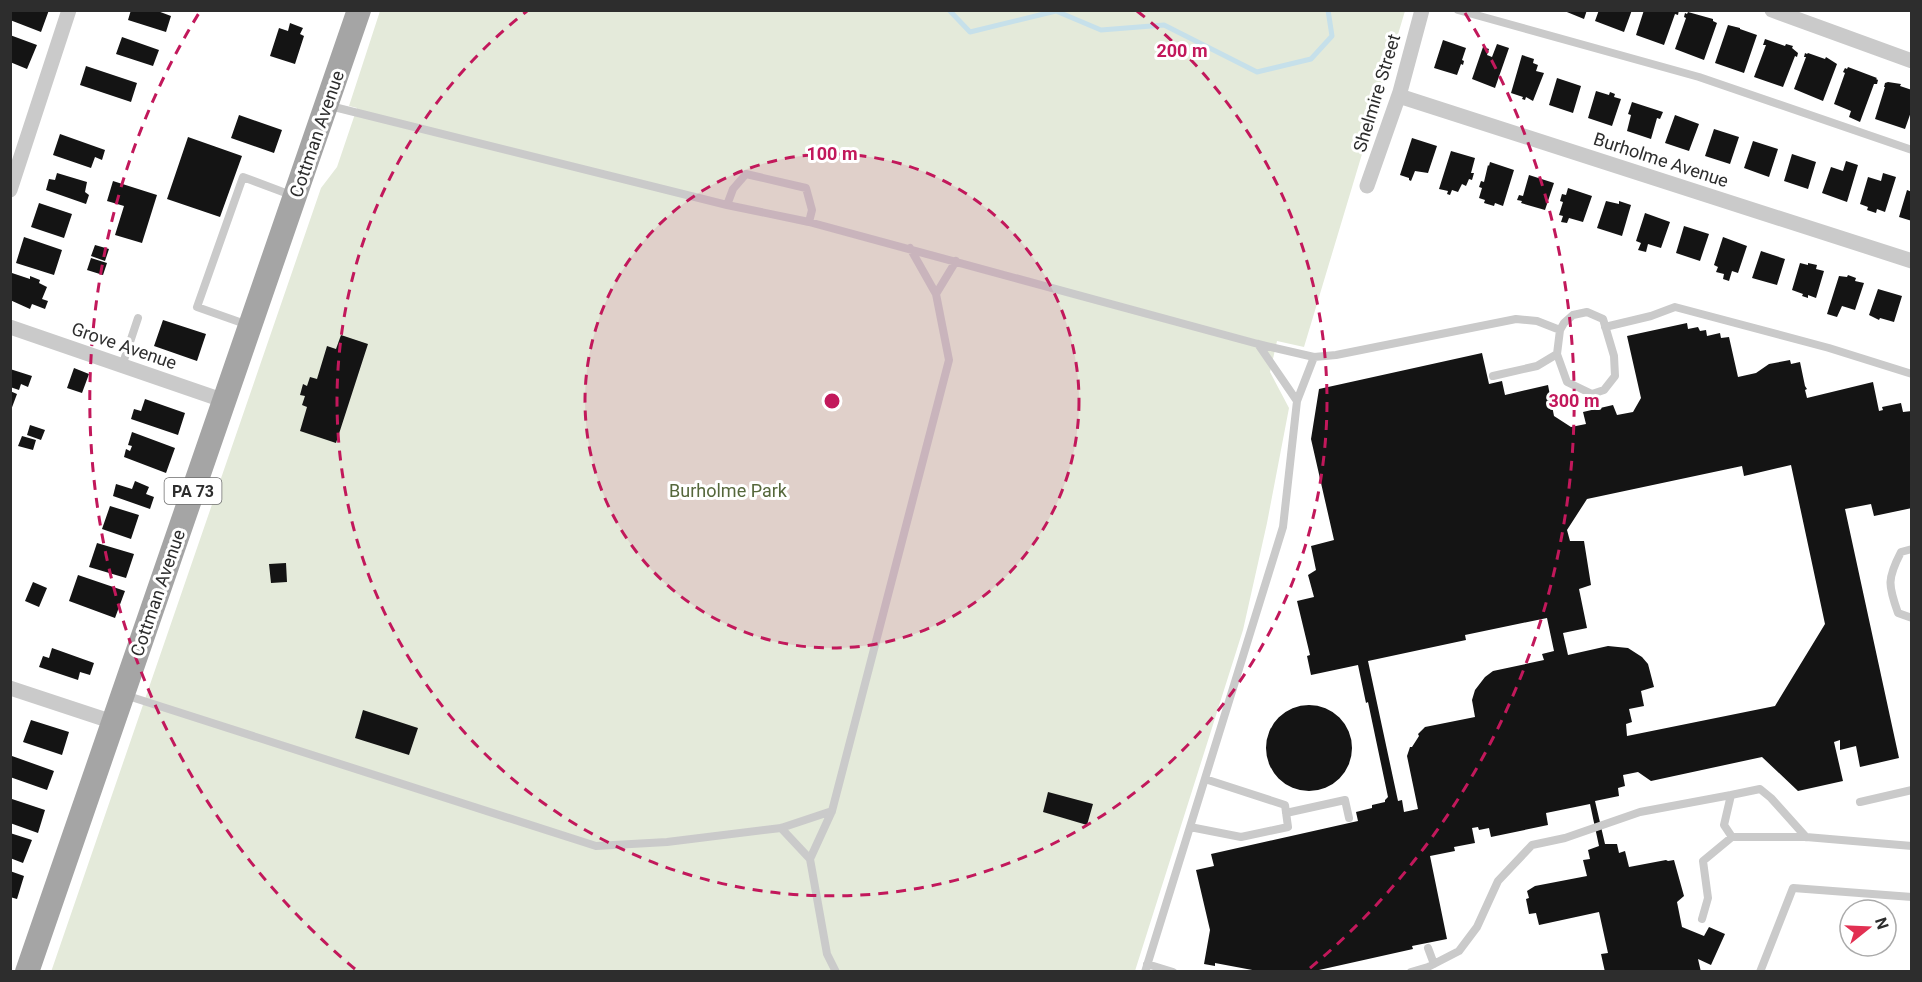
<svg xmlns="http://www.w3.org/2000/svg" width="1922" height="982" font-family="Roboto,sans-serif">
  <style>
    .green { fill: #e4eada }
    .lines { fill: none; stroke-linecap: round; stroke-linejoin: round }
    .stream { stroke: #c6e0ea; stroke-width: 5 }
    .building { fill: #141414; fill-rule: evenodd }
    .lane { stroke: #cacaca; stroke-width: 8 }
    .street { stroke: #cacaca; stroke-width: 15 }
    .primary { stroke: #a5a5a5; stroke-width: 24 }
    .ring { fill: none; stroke: #c2185b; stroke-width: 3; stroke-dasharray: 10 8 }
    .labels { text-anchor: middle; stroke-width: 6; stroke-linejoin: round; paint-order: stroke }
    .shield { fill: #fff; stroke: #6c6c6c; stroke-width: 1.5 }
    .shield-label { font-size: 16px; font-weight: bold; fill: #2d2d2d }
    .street-label { font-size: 18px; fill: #2d2d2d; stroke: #fff }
    .park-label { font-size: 18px; fill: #55673b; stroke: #fff }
    .centre { fill: #c2185b; stroke: #fff; stroke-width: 3 }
    .ring-label { font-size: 18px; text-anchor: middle; font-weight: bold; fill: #c2185b; stroke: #fff; stroke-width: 6; stroke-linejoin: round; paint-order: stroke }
  </style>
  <rect width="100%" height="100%" fill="#fff"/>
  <path class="green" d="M380 11H1405L1304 347 1277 341 1270 372 1289 408 1267 523 1243 630 1135 971 51 972 321 188 337 167 357 108 349 106Z"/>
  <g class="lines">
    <path class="stream" d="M949 10 970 32 1056 11 1101 30 1164 25 1257 72 1311 59 1332 36 1328 10"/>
  </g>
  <path class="building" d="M10 10H49L41 32 10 20Z
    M131 10H155L171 16 166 32 128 20Z
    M1562 10H1587L1584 19Z
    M1599 10H1632L1624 32 1595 21Z
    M1644 10H1679L1678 15 1675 14 1664 45 1636 35Z
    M1688 12 1713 19V21L1717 23 1704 60 1675 49 1686 18 1684 17 1685 13 1687 14Z
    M290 23 303 28 300 34 304 36 295 64 270 56 279 28 288 31Z
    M1728 25 1740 28V29L1757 35 1744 73 1715 63Z
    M10 35 37 45 27 69 10 62Z
    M122 37 159 50 153 66 116 54Z
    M1765 39 1785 46 1786 44 1793 46 1792 48 1798 53 1797 57 1795 56 1783 87 1754 77 1766 45H1763Z
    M1443 40 1466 48 1462 60 1464 61 1463 65 1461 64 1457 75 1434 68Z
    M1497 44 1509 48 1495 88 1472 79 1483 47 1489 49 1487 55 1492 57Z
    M1805 53 1807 54 1808 53 1825 59 1826 57 1837 64 1823 101 1794 89 1806 57H1804Z
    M1522 55 1534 59 1533 63 1538 65 1536 71 1544 73 1533 101 1526 97 1525 100 1522 99 1523 97 1511 93Z
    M86 66 137 83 131 102 80 85Z
    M1848 67 1877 78 1876 79 1878 80 1877 84H1874L1860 122 1849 117 1851 111 1834 104 1845 73 1843 72 1845 68 1847 69Z
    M1557 78 1581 86 1573 113 1549 105Z
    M1888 82 1901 84 1900 86 1912 90V109L1905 129 1875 119 1885 87H1884L1885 83Z
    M1596 91 1609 95 1610 92 1615 94 1614 97 1621 99 1612 126 1588 118Z
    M1632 102 1663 112 1660 119 1657 118 1651 139 1627 131 1631 115 1628 114Z
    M239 115 282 130 274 153 231 138Z
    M1675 115 1699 124 1689 151 1665 143Z
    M1714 129 1739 137 1730 164 1705 156Z
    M60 134 105 150 102 160 95 157 91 168 53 155Z
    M188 137 242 156 220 217 167 199Z
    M1412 138 1437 146 1428 173 1415 171 1411 181 1409 180V178L1400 175Z
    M1753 141 1778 149 1769 177 1744 168Z
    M1451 151 1475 158 1471 173H1474L1472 180 1469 179 1466 186 1462 184 1458 192 1452 190 1450 195 1447 194 1448 191 1439 189Z
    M1792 154 1816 162 1808 189 1784 181Z
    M1846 161 1858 165 1847 202 1822 193 1831 167 1843 171Z
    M1490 162 1514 170 1503 206 1495 203 1494 206 1484 203 1485 200 1479 198 1482 188 1479 187 1481 181 1484 182 1488 165 1489 166Z
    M57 173 87 182 85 192 89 195 86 204 46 190 49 179 55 180Z
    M1883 173 1896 177 1885 212 1877 209 1876 213 1867 210 1868 207 1860 204 1868 177 1881 181Z
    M1529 175 1554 183 1545 210 1521 203 1522 201 1517 200 1519 195 1523 196Z
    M113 181 157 195 142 243 115 235 124 206 107 201Z
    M1568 188 1592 196 1583 222 1569 218 1567 223 1561 222 1563 216 1559 215 1563 202 1560 201 1562 194 1566 195Z
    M1907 190 1912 192V221L1899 217Z
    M1606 201 1619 204V201L1631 205 1622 236 1597 228Z
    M39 203 72 214 64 238 31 227Z
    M1645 213 1670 222 1661 248 1648 244 1646 252 1638 250 1641 243 1636 241Z
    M1684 226 1709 234 1700 261 1676 253Z
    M24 237 62 250 54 275 16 263Z
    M1723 237 1747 246 1738 273 1732 271 1729 281 1723 279 1724 274 1716 272 1718 267 1714 265Z
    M95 245 109 249 105 261 91 256Z
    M1761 251 1785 259 1777 285 1752 278Z
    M91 258 107 263 103 275 87 270Z
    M1800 263 1808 265V263L1817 265 1816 269 1824 271 1816 298 1808 295V298L1802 296 1803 294 1792 290Z
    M12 273 30 279V276L40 280 39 283 47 287 42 299 48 301 45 309 32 304 30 309 10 300Z
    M1848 275 1856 278 1855 281 1864 283 1855 310 1842 306 1837 317 1827 314 1839 276 1847 277Z
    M1878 289 1902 296 1894 322 1880 318 1879 320 1869 315Z
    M163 320 206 334 197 361 154 346Z
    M1687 323 1688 329 1698 327 1700 331 1706 330 1707 336 1720 333 1721 338 1729 337 1738 377 1756 373 1769 364 1790 360 1791 364 1800 362 1805 386 1807 389 1805 390 1807 398 1873 382 1879 411 1883 410 1882 407 1901 403 1903 412 1912 411V508L1874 516 1871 504 1845 509 1899 758 1860 767 1856 746 1840 750V740L1834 742 1843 781 1798 791 1762 757 1651 781 1638 772 1623 775 1625 786 1618 788 1619 796 1595 801 1605 844H1617L1619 853 1625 851 1629 867 1666 860 1668 861 1674 860 1684 896 1677 902 1682 927 1704 936 1709 927 1725 934 1711 965 1698 959 1701 972H1605L1601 954 1608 953 1599 912 1539 925 1536 913 1529 914 1526 899 1529 898 1527 891 1535 886 1587 876 1583 860 1590 859 1588 850 1599 846 1590 804 1546 813 1548 825 1491 837 1489 828 1479 830 1478 827 1472 828 1475 843 1454 847 1455 851 1430 856 1447 939 1412 946 1413 949 1310 972H1263L1215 963V966L1204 964 1210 930 1196 870 1214 866 1211 854 1358 821 1356 812 1372 808V805L1385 802V800L1388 797 1368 702 1366 703 1358 665 1311 675 1307 656 1310 655 1297 601 1314 597 1308 575 1316 570 1311 546 1334 540 1311 439 1319 389 1482 353 1489 384 1502 381 1505 395 1548 385 1554 416 1571 427 1586 424 1583 412 1613 405 1617 415 1633 412 1641 398 1627 336ZM1791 465 1825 624 1775 706 1627 736 1626 724 1632 722 1629 709 1644 706 1641 691 1654 687 1648 664 1642 657 1628 648 1608 646 1568 655 1563 633 1587 628 1579 589 1591 585 1584 541H1570L1567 530 1587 499 1742 466 1744 476ZM1547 618 1554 651 1542 654 1544 660 1493 671 1485 677 1475 690 1472 700 1475 717 1425 727 1418 734 1419 736 1412 747H1410L1407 756 1418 809 1404 812 1402 800 1398 801 1368 661 1466 640 1465 635Z
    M341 335 368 344 336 443 300 431 307 407 302 405 305 396 300 395 303 384 307 386 310 377 317 379 327 346 336 349Z
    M74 368 89 374 82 393 67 388Z
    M10 369 32 376 28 387 21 384 19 390 10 387Z
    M10 391 17 394 11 410H10Z
    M145 399 185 413 178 435 131 419 134 409 141 411Z
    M30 425 45 430 41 440 27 435Z
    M132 432 175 448 166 473 124 457 126 449 130 451 132 446 128 445Z
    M22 436 36 440 33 450 18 446Z
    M135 481 149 487 146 494 154 497 150 509 113 496 116 484 132 489Z
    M110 506 139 515 131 539 102 529Z
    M97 543 134 554 126 578 89 567Z
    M286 563 287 582 271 583 269 564Z
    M78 575 125 591 115 618 69 601Z
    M33 582 47 588 39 607 25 601Z
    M52 648 94 663 90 675 80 672 78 680 39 667 43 656 49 658Z
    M1266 748a43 43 0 1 1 86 0a43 43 0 1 1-86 0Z
    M363 710 418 728 409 755 355 738Z
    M31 720 69 732 62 755 23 742Z
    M12 756 54 771 47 790 10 777Z
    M1048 792 1093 804 1087 825 1043 812Z
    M12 799 45 810 38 833 10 823Z
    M10 833 32 840 23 863 10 858Z
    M10 871 24 876 17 899 10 897Z"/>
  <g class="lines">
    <path class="lane" d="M1458 10 1699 77 1912 150
      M330 106 727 205 809 222 1258 344 1314 357 1336 355 1516 319 1537 321 1560 330
      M727 205 733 189 746 174 806 188 812 210 809 222
      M910 248 936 294
      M1587 312 1603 319 1614 356 1615 376 1604 390 1592 394 1567 382 1557 354 1560 330 1564 323 1573 315Z
      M248 325 197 307 243 177 291 195
      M1605 327 1651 316 1675 307 1829 348 1912 374
      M1258 344 1297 401
      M122 366 138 318
      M1493 376 1537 366 1557 354
      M1912 549 1901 552C1887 579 1888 585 1898 613L1912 618
      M125 695 596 846 667 842 781 828 832 811
      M1860 802 1912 790
      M1286 813 1345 800 1349 818
      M1190 827 1241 837 1288 827 1285 805 1205 779
      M781 828 810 859
      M1806 837 1771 798 1760 789 1731 795 1724 825 1732 837H1806L1912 846
      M1702 919 1708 898 1703 861 1732 837
      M1428 948 1434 964
      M1147 964 1173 972
      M836 972 827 954 810 859 832 811 949 360 936 294 956 261
      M1145 972 1283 527 1297 401 1314 357
      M1411 972 1428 967 1459 951 1477 927 1498 881 1532 845 1565 838 1640 812 1731 795
      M1760 972 1793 888 1912 897"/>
    <path class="street" d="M1772 10 1912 61
      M1399 96 1912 261
      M1367 186 1400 92 1422 10
      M10 190 69 10
      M10 327 225 401
      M10 688 113 722"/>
    <path class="primary" d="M27 972 359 10"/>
  </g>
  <circle cx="832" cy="401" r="247" fill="#c2185b" fill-opacity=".12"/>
  <g class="ring">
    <circle cx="832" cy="401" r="247"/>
    <path d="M1137 11A495 495 0 1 1 527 11"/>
    <path d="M355 969A742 742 0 0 1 199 13M1465 13A742 742 0 0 1 1309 969"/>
  </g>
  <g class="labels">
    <rect class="shield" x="164.5" y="478" width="57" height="26" rx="4.5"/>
    <g class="shield-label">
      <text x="193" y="497">PA 73</text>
    </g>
    <g class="street-label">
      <text transform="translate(1377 93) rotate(-73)" y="6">Shelmire Street</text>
      <text transform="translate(317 134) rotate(-71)" y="6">Cottman Avenue</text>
      <text transform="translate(1661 160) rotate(18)" y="6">Burholme Avenue</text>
      <text transform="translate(124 346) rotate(19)" y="6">Grove Avenue</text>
      <text transform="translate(158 593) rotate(-71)" y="6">Cottman Avenue</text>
    </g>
    <g class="park-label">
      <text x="728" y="497">Burholme Park</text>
    </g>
  </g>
  <circle cx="832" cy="401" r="9" class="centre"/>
  <g class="ring-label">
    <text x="1182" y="57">200 m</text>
    <text x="832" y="160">100 m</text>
    <text x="1574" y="407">300 m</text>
  </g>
  <rect width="1922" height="982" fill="none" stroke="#2d2d2d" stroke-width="24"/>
  <g transform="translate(1868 928) rotate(72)"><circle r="28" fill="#ffffff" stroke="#ababab" stroke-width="1.5"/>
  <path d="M0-4.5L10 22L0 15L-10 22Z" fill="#e23052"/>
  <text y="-9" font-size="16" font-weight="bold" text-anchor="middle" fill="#2d2d2d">N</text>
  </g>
</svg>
